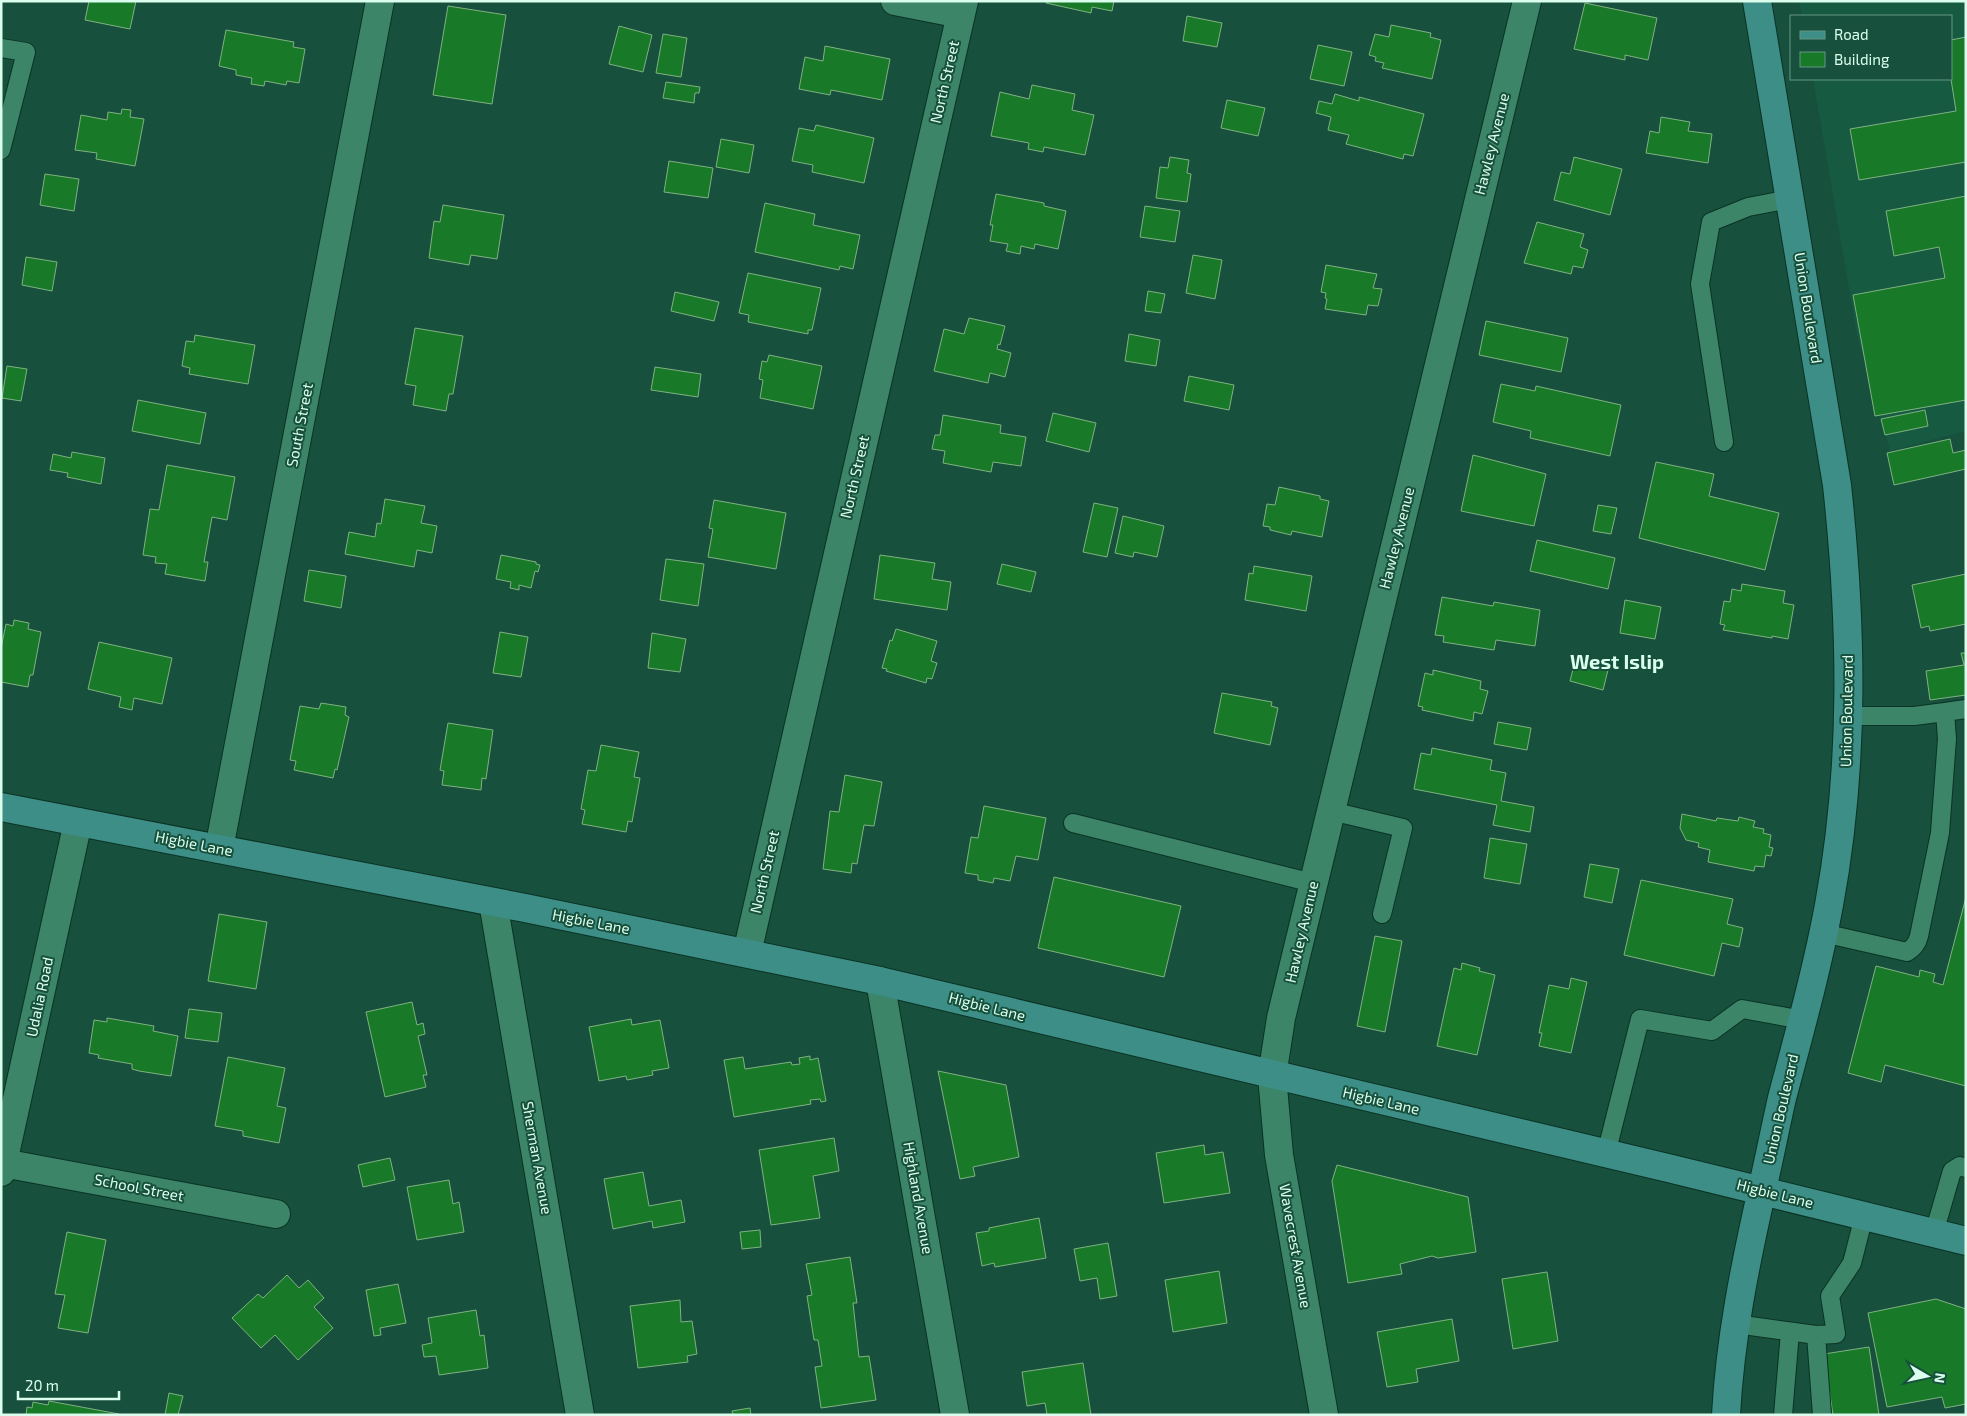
<svg xmlns="http://www.w3.org/2000/svg" width="1967" height="1416" font-family="'Exo 2',sans-serif">
  <style>
    .built { fill: #165a42 }
    .building { fill: #187a29; stroke: #80b182 }
    .lines { fill: none; stroke-linecap: round; stroke-linejoin: round }
    .lane-casing { stroke: #0b3325; stroke-width: 20 }
    .street-casing { stroke: #0b3325; stroke-width: 30 }
    .secondary-casing { stroke: #0b3325; stroke-width: 30 }
    .lane { stroke: #3c8569; stroke-width: 18 }
    .street { stroke: #3c8569; stroke-width: 28 }
    .secondary { stroke: #3d8e86; stroke-width: 28 }
    .labels { text-anchor: middle; stroke-width: 4; stroke-linejoin: round; paint-order: stroke }
    .street-label { font-size: 15px; fill: #dbffee; stroke: #17503c }
    .district-label { font-size: 20px; font-weight: bold; fill: #dbffee; stroke: #17503c }
  </style>
  <rect width="100%" height="100%" fill="#17503c"/>
  <path class="built" d="M1799 1H1966V431L1890 451 1857 335 1813 79H1951V16H1802Z"/>
  <path class="building" d="M89 1H136L130 29 85 20Z
    M1047 1H1114L1112 11 1092 7 1091 13 1046 3Z
    M1585 3 1657 18 1648 60 1625 55V60L1574 49Z
    M448 6 506 15 492 104 433 95Z
    M1187 16 1222 23 1217 47 1183 41Z
    M1391 25 1431 33 1430 37 1441 40 1432 79 1382 68 1384 63 1375 61 1376 57 1369 55 1375 34 1389 37Z
    M619 26 652 35 643 72 609 64Z
    M226 30 294 42 293 47 305 49 299 83 287 81 286 85 265 81 264 86 251 84 252 78 236 75V70L219 66Z
    M663 34 687 38 681 77 656 73Z
    M1966 37V162L1859 180 1850 129 1956 111 1951 79V40Z
    M1318 45 1352 52 1344 86 1310 79Z
    M825 46 890 59 882 100 831 90 830 95 799 89 805 57 823 61Z
    M666 82 700 87 699 93H695L694 103 663 98Z
    M1032 85 1075 94 1072 110 1094 115 1085 155 1044 147 1043 152 1028 149 1029 143 991 136 1000 92 1029 99Z
    M1335 94 1359 101V97L1424 114 1413 156 1404 154 1403 159 1346 144 1349 135 1328 130 1331 117 1316 113 1319 101 1332 104Z
    M1227 100 1265 108 1258 136 1221 128Z
    M122 109 131 110 130 117 144 119 135 166 96 159 97 153 75 150 81 115 107 120 108 112 121 114Z
    M1661 117 1690 122 1688 131 1712 134 1708 163 1646 153 1650 131 1659 133Z
    M816 125 874 138 864 183 812 172 813 165 792 161 799 128 814 131Z
    M721 139 754 145 749 173 716 167Z
    M1170 157 1189 160 1187 173 1191 174 1187 202 1156 198 1160 167 1168 168Z
    M1574 157 1622 169 1610 215 1554 200 1561 172 1570 174Z
    M669 161 713 168 708 198 664 192Z
    M45 174 79 179 74 211 40 205Z
    M996 194 1044 203V206L1066 211 1058 249 1035 244 1034 249 1021 246 1020 254 1006 251 1008 244 990 241 993 225H990Z
    M1966 196V400L1875 416 1853 295 1945 278 1939 247 1894 256 1886 211Z
    M765 203 815 214 813 225 860 235 853 269 840 266 839 270 755 252Z
    M443 205 504 215 497 259 471 255 469 265 429 258 434 221 440 222Z
    M1145 206 1180 211 1175 242 1140 237Z
    M1537 222 1584 234 1580 247 1588 250 1583 268 1573 266 1571 274 1524 263Z
    M1193 255 1222 260 1215 299 1186 293Z
    M26 257 57 262 52 291 22 285Z
    M1326 265 1377 274 1373 288 1382 289 1378 306 1368 305 1366 315 1325 309 1327 299 1325 298 1326 293 1321 292Z
    M748 273 821 288 812 330H808V334L748 322 749 315 739 313Z
    M1148 291 1165 294 1161 313 1145 311Z
    M675 292 719 302 714 321 671 311Z
    M969 318 1005 326 1000 345 998 344 997 349 1011 353 1005 377 990 373 988 383 934 371 944 329 964 334Z
    M1486 321 1568 338 1561 372 1479 355Z
    M415 328 463 336 453 394H449L446 411 413 405 416 386 405 384Z
    M1129 334 1160 340 1156 366 1125 361Z
    M195 335 255 345 248 384 189 374 190 368 182 366 186 341 194 342Z
    M769 355 822 366 813 409 760 398 763 380 759 379 762 361 767 362Z
    M7 366 27 369 21 401 2 398Z
    M655 367 701 374 698 397 651 390Z
    M1189 376 1234 385 1229 410 1184 401Z
    M1501 384 1535 391 1536 386 1621 405 1610 456 1530 438 1531 431 1493 422Z
    M138 400 206 413 200 444 132 431Z
    M1925 410 1928 426 1885 435 1881 419Z
    M1053 413 1096 423 1089 452 1046 441Z
    M943 415 1001 425 1000 433 1026 437 1021 466 993 462 991 472 943 463 945 451 932 449 935 435H940Z
    M1950 439 1953 453 1966 450V469L1894 485 1887 453Z
    M72 452 105 458 101 484 67 477 68 473 50 470 53 454 71 458Z
    M1473 455 1546 474 1534 526 1461 511Z
    M1656 462 1714 474 1709 496 1779 513 1765 570 1639 538Z
    M167 465 235 477 227 520 212 517 204 562H208L205 581 165 574 167 564 155 563 156 557 143 555 150 509 159 510Z
    M1279 487 1320 496V499L1329 501 1322 537 1292 531 1291 535 1270 530V527L1263 526 1267 504 1275 505Z
    M385 499 425 506 421 523 437 526 432 553 417 550 414 567 345 554 349 532 375 537 377 523 381 524Z
    M714 500 786 513 776 569 708 557 713 529 709 528Z
    M1094 503 1118 508 1107 557 1083 552Z
    M1598 505 1617 508 1611 534 1593 531Z
    M1123 516 1164 526 1157 557 1134 552 1133 557 1115 553Z
    M1537 540 1615 558 1608 589 1530 571Z
    M501 555 536 562V564L540 565 538 572 535 571 531 588 519 585V590L510 588 511 582 496 579Z
    M880 555 935 563 932 579 951 582 947 610 874 599Z
    M666 559 704 564 698 606 660 600Z
    M1002 564 1036 572 1031 592 997 584Z
    M1254 566 1312 576 1306 611 1245 600 1249 573 1253 574Z
    M309 570 346 576 341 608 304 601Z
    M1966 574V624L1930 631 1929 626 1921 628 1912 585Z
    M1742 584 1785 591 1783 603 1794 605 1788 639 1772 636V638L1723 630 1725 625 1720 624 1724 601 1730 602 1732 589 1741 591Z
    M1442 597 1493 606 1494 602 1540 610 1535 646 1496 640 1494 650 1443 642 1444 636 1435 635Z
    M1625 600 1661 607 1655 639 1620 633Z
    M14 620 29 623 28 629 41 632 33 675H30L28 687 1 682V648L6 624 13 626Z
    M896 629 937 641 931 661 937 663 932 679 927 678 926 683 886 671 887 669 882 668 890 640 892 641Z
    M500 632 528 637 521 677 493 673Z
    M652 633 686 639 680 672 648 668Z
    M99 642 172 658 162 704 134 698 132 710 119 707 121 697 88 689Z
    M1961 653H1966V695L1930 700 1926 671 1964 665Z
    M1575 661 1608 670 1603 690 1570 681Z
    M1433 670 1481 681 1480 689 1488 691 1482 714 1474 712 1473 721 1422 710 1423 707 1418 706 1425 673 1433 675Z
    M1222 693 1272 702 1271 706 1278 708 1270 745 1214 733Z
    M321 703 346 707 345 715 349 717 337 770 335 769 333 778 294 770 296 761 290 760 300 706 319 709Z
    M1498 722 1531 728 1527 750 1494 744Z
    M448 723 493 730 486 779 482 778 481 790 442 785 444 771 440 770Z
    M601 745 639 752 634 777 640 778 632 822 628 821 626 832 582 824 585 810 581 809 588 770 596 771Z
    M1432 748 1492 760 1490 770 1506 773 1501 801 1534 807 1530 832 1493 825 1497 805 1414 789 1421 753 1431 755Z
    M845 775 882 782 874 826 864 825 857 864 852 863 851 873 823 869 830 811 839 812Z
    M984 806 1046 818 1038 860 1016 856 1010 881 994 878 993 883 978 880V875L965 873 971 837 978 838Z
    M1682 814 1716 821 1717 818 1738 821 1739 817 1755 821 1753 827 1764 829 1763 833 1771 835 1769 847 1773 848 1771 856 1766 855 1764 867 1755 866 1754 871 1708 862 1710 850 1698 847 1699 843 1686 840 1680 828Z
    M1490 838 1527 844 1520 884 1484 878Z
    M1590 864 1619 869 1612 903 1584 897Z
    M1054 877 1181 906 1164 977 1038 948Z
    M1641 880 1733 899 1727 924 1743 928 1739 947 1722 943 1714 976 1624 955Z
    M1966 897V1086L1885 1065 1881 1082 1848 1073 1876 966 1919 977 1920 970 1935 974 1933 982 1943 985Z
    M219 914 267 922 256 989 208 981Z
    M1375 936 1402 941 1385 1032 1357 1026Z
    M1462 963 1480 968 1479 971 1495 975 1477 1055 1437 1046 1454 968 1461 970Z
    M1571 978 1587 982 1571 1053 1539 1046 1542 1033H1539L1549 985 1569 989Z
    M412 1002 417 1025 423 1023 425 1034 418 1036 427 1075H423L426 1087 385 1097 366 1012Z
    M189 1009 222 1013 218 1042 185 1038Z
    M107 1018 154 1026 153 1031 178 1036 171 1076 139 1071 132 1069V1064L98 1058 99 1055 89 1053 94 1020 107 1022Z
    M631 1019 632 1025 660 1020 669 1068 652 1071 653 1075 627 1080 626 1076 599 1081 589 1027Z
    M810 1056V1060L818 1058 826 1101 821 1102 820 1099 810 1100 811 1104 734 1117 724 1060 743 1057 745 1069 791 1062 792 1065 800 1064 799 1058Z
    M228 1057 285 1068 277 1106 286 1108 279 1143 243 1136V1131L215 1126Z
    M938 1071 1006 1085 1019 1157 973 1167 975 1176 960 1179Z
    M834 1138 839 1171 813 1176 820 1218 771 1225 759 1150Z
    M1204 1145 1205 1155 1223 1152 1230 1193 1164 1203 1156 1153Z
    M390 1158 395 1180 363 1187 358 1165Z
    M1337 1165 1468 1197 1476 1252 1438 1258 1432 1256 1400 1264 1402 1274 1348 1283 1332 1181Z
    M643 1172 649 1206 681 1200 685 1222 653 1228 652 1221 613 1229 604 1179Z
    M449 1180 453 1204 459 1202 464 1232 417 1240 407 1187Z
    M1039 1218 1046 1258 995 1267 994 1263 982 1266 976 1233 989 1231V1228Z
    M760 1230 761 1247 742 1249 740 1232Z
    M67 1232 106 1240 88 1333 58 1328 65 1295 55 1294Z
    M1108 1243 1117 1296 1100 1299 1097 1278 1080 1281 1074 1249Z
    M850 1257 857 1303H853L859 1357 869 1356 876 1400 821 1408 815 1367 822 1366 818 1340H814L807 1296 812 1295 806 1264Z
    M1219 1271 1227 1323 1173 1332 1165 1280Z
    M1547 1272 1558 1341 1513 1349 1502 1279Z
    M287 1275 299 1288 308 1280 324 1298 314 1307 333 1328 298 1360 275 1335 261 1348 232 1318 258 1294 263 1298Z
    M398 1284 406 1323 380 1328 381 1335 374 1336 366 1290Z
    M1936 1299 1966 1309V1404L1945 1408 1942 1397 1887 1407 1868 1313Z
    M680 1300 681 1322 692 1321 697 1354 687 1356 688 1362 638 1368 630 1306Z
    M476 1310 480 1336 484 1335 488 1368 439 1375 436 1356 424 1357 422 1345 432 1343 428 1318Z
    M1452 1319 1459 1361 1416 1369 1418 1382 1387 1387 1377 1332Z
    M1869 1347 1879 1415H1833L1824 1354Z
    M1083 1363 1091 1415H1047L1045 1403 1027 1406 1022 1372Z
    M169 1393 183 1396 178 1415H165Z
    M49 1401 119 1414V1415H26L27 1407 32 1408 33 1402 48 1405Z
    M750 1408 751 1415H733L732 1411Z"/>
  <g class="lines">
    <defs>
      <path id="lane" d="M1 48 26 52 1 150
        M1724 442 1700 284 1711 222 1748 207 1790 199
        M1945 712 1966 709
        M1331 811 1403 828 1382 914
        M1073 823 1313 883
        M1823 933 1907 952C1914 947 1917 944 1919 936L1940 833 1947 739 1945 712 1914 716H1849
        M1606 1154 1640 1019 1712 1031 1742 1009 1803 1020
        M1934 1233 1952 1171 1960 1166 1966 1168
        M1736 1324 1816 1335 1822 1415
        M1816 1335 1836 1334 1830 1296 1852 1263 1864 1216
        M1783 1415 1790 1332"/>
      <path id="street" d="M895 1 961 14
        M219 849 380 1
        M493 902 580 1415
        M747 953 964 1
        M880 981 955 1415
        M3 1163 276 1214
        M1 1172 78 822
        M1324 1415 1279 1155 1272 1076 1281 1018 1527 1"/>
      <path id="secondary" d="M1 807 525 908 880 981 1668 1168 1966 1241
        M1726 1415C1730 1339 1745 1265 1762 1190 1769 1160 1775 1129 1782 1098 1799 1034 1817 970 1829 905 1855 765 1852 625 1837 485L1757 1"/>
    </defs>
    <use href="#lane" class="lane-casing"/>
    <use href="#street" class="street-casing"/>
    <use href="#secondary" class="secondary-casing"/>
    <use href="#lane" class="lane"/>
    <use href="#street" class="street"/>
    <use href="#secondary" class="secondary"/>
  </g>
  <g class="labels">
    <g class="street-label">
      <text transform="translate(945 82) rotate(-77)" y="5">North Street</text>
      <text transform="translate(1492 144) rotate(-76)" y="5">Hawley Avenue</text>
      <text transform="translate(1808 308) rotate(81)" y="5">Union Boulevard</text>
      <text transform="translate(300 425) rotate(-79)" y="5">South Street</text>
      <text transform="translate(855 477) rotate(-77)" y="5">North Street</text>
      <text transform="translate(1397 538) rotate(-76)" y="5">Hawley Avenue</text>
      <text transform="translate(1847 711) rotate(-89)" y="5">Union Boulevard</text>
      <text transform="translate(194 844) rotate(11)" y="5">Higbie Lane</text>
      <text transform="translate(765 872) rotate(-77)" y="5">North Street</text>
      <text transform="translate(591 922) rotate(11)" y="5">Higbie Lane</text>
      <text transform="translate(1302 932) rotate(-77)" y="5">Hawley Avenue</text>
      <text transform="translate(40 997) rotate(-78)" y="5">Udalia Road</text>
      <text transform="translate(987 1007) rotate(14)" y="5">Higbie Lane</text>
      <text transform="translate(1381 1101) rotate(13)" y="5">Higbie Lane</text>
      <text transform="translate(1781 1109) rotate(-77)" y="5">Union Boulevard</text>
      <text transform="translate(537 1158) rotate(80)" y="5">Sherman Avenue</text>
      <text transform="translate(139 1188) rotate(11)" y="5">School Street</text>
      <text transform="translate(1775 1194) rotate(14)" y="5">Higbie Lane</text>
      <text transform="translate(918 1198) rotate(80)" y="5">Highland Avenue</text>
      <text transform="translate(1295 1246) rotate(80)" y="5">Wavecrest Avenue</text>
    </g>
    <g class="district-label">
      <text x="1617" y="669">West Islip</text>
    </g>
  </g>
  <rect width="1967" height="1416" fill="none" stroke="#dbffee" stroke-width="5"/>
  <rect x="1790" y="15" width="162" height="65" fill="#17503c" stroke="#659683"/>
  <rect x="1800" y="31" width="25" height="8" fill="#3d8e86" stroke="#659683"/>
  <text x="1834" y="40" font-size="15" fill="#dbffee">Road</text>
  <rect x="1800" y="52" width="25" height="15" fill="#187a29" stroke="#659683"/>
  <text x="1834" y="65" font-size="15" fill="#dbffee">Building</text>
  <g transform="translate(1927 1376) rotate(99)" stroke="#17503c" stroke-width="4" paint-order="stroke">
  <path d="M0-4L9 19L0 12L-9 19Z" fill="#dbffee"/>
  <text y="-8" font-size="14" font-weight="bold" text-anchor="middle" fill="#dbffee">N</text>
  </g>
  <path d="M18 1391v8h101v-8" fill="none" stroke="#dbffee" stroke-width="2.5"/>
  <text x="25" y="1391" font-size="15" fill="#dbffee" stroke="#17503c" stroke-width="4" paint-order="stroke">20 m</text>
</svg>
